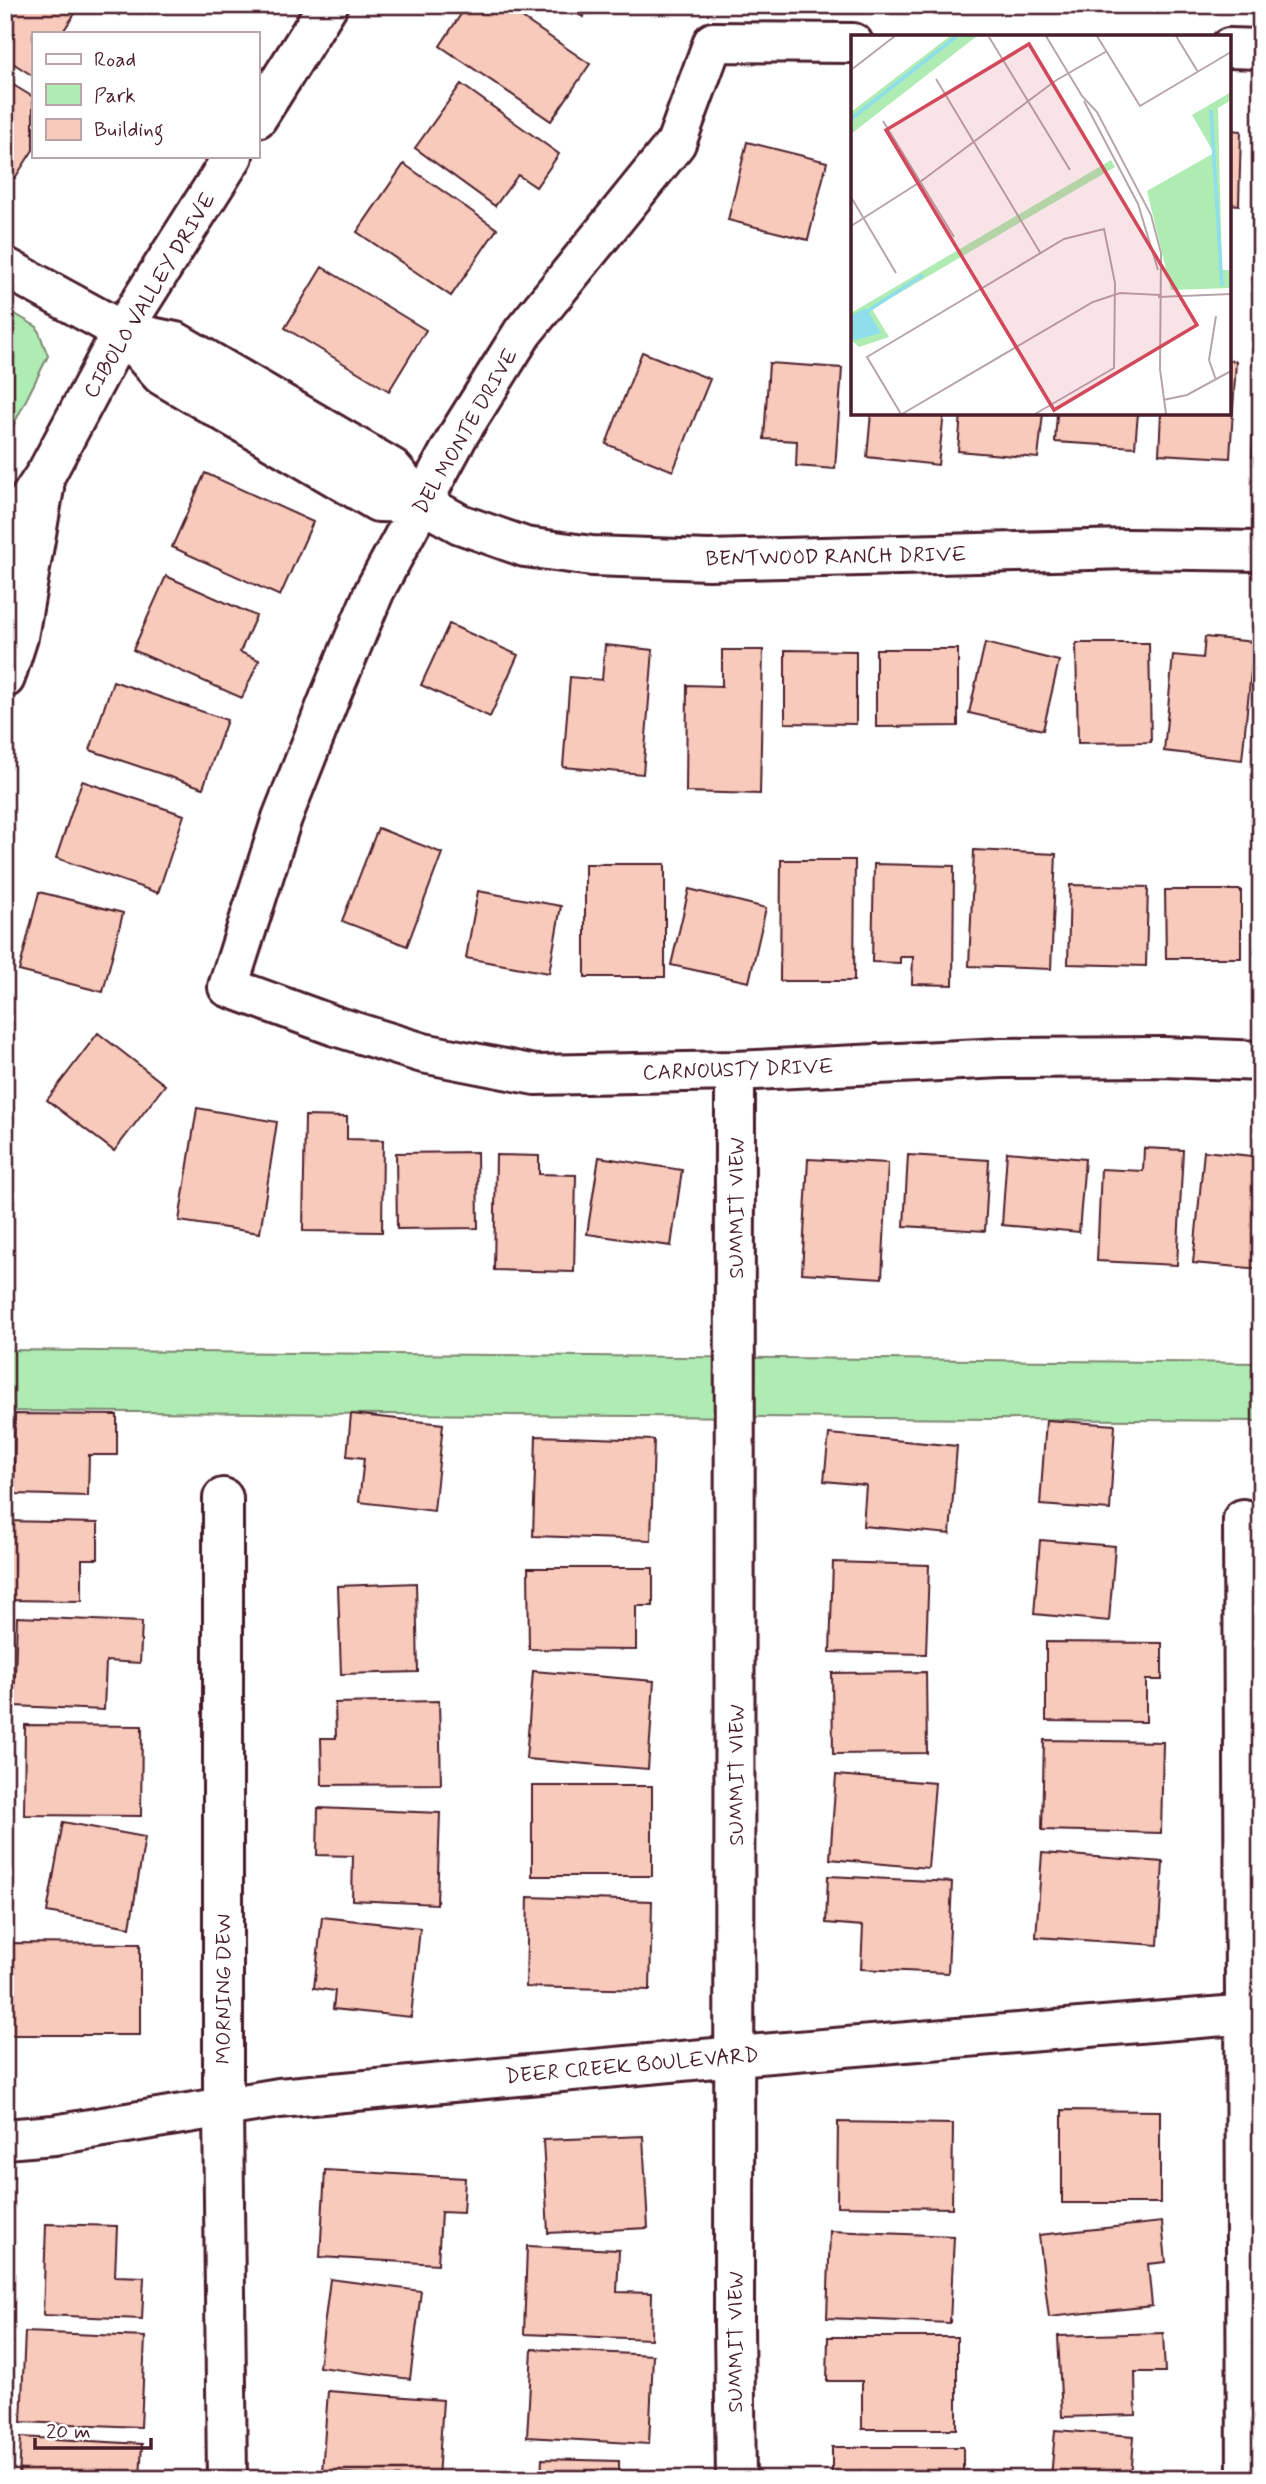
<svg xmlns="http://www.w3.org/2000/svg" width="1266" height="2484" font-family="Mynerve,sans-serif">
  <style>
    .green { fill: #afecb3; stroke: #7c866f; stroke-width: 2 }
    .building { fill: #f8cabb; stroke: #4a1f2b; stroke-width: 2 }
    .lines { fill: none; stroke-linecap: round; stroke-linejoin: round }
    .street-casing { stroke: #4a1f2b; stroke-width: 44 }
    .secondary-casing { stroke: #4a1f2b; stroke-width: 44 }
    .street { stroke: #fff; stroke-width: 38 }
    .secondary { stroke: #fff; stroke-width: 38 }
    .labels { text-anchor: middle; stroke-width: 5; stroke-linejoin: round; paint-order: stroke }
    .street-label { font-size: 21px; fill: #4a1f2b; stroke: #fff }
    .inset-river { fill: none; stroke: #8edeeb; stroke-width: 3.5 }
    .inset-road { fill: none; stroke: #b7a5aa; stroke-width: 2 }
    .view { fill: #d1495b; fill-opacity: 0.15; stroke: #d1495b; stroke-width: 3.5 }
    .inset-edge { fill: none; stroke: #4a1f2b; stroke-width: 3.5 }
  </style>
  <rect width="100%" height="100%" fill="#fff"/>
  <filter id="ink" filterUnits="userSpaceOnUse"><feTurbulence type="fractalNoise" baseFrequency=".0143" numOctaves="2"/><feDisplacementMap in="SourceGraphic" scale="14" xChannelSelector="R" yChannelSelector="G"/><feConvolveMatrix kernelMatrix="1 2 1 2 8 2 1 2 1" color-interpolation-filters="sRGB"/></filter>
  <g filter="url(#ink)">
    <path class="green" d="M5 308 37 327 48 356 5 442Z
      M5 1350 1261 1363V1421L5 1411Z"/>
    <path class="building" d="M5 5H72L78 9 62 33H33V76L5 58Z
      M103 5H124L119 15Z
      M467 5H503L590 64 551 121 440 46Z
      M563 5H590L583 17Z
      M5 80 33 97V150L15 178 5 172Z
      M461 84 559 154 536 187 518 175 495 206 415 148Z
      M1229 130 1241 131 1239 205 1229 204Z
      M747 142 827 162 808 240 728 220Z
      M404 164 497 229 451 296 357 232Z
      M322 267 426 330 389 391 285 328Z
      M1259 344H1261V457H1252Z
      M642 352 710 379 673 471 606 444Z
      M1229 360 1236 361 1230 458 1159 454 1161 413H1229Z
      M769 363 842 368 835 469 796 466 797 441 764 439Z
      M871 413H944L938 465 867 457Z
      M961 413H1043L1038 458 958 451Z
      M1057 413H1138L1135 447 1055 442Z
      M205 473 313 522 280 596 172 547Z
      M166 576 256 616 240 652 259 660 242 698 133 650Z
      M449 624 518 655 490 717 421 685Z
      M1205 637 1254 642 1242 760 1164 751 1173 655 1203 658Z
      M985 643 1059 661 1043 730 969 713Z
      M1076 643H1149L1151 742 1078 743Z
      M605 645 653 650 643 774 563 767 570 677 602 680Z
      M876 649H958V726L876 727Z
      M722 650H763L760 794 686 792 687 685 722 686Z
      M785 650 856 651V724L785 723Z
      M113 681 227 720 203 788 90 750Z
      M82 781 184 815 158 893 56 858Z
      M378 828 442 853 407 946 342 921Z
      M974 850 1056 854 1051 969 969 966Z
      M781 860H855L854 981H780Z
      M585 864H665V977H585Z
      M874 864 954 866 953 985 912 984 913 957H900V963L872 962Z
      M1070 885 1148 887 1146 966 1068 964Z
      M689 889 766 908 749 982 671 965Z
      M1165 890H1241V958H1166Z
      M478 891 561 906 549 973 466 958Z
      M39 892 123 913 103 992 19 971Z
      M1261 907V953H1255Z
      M98 1033 165 1085 114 1151 47 1100Z
      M197 1108 277 1122 260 1233 179 1221Z
      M305 1116 347 1117V1139L383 1140 382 1232 303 1231Z
      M1144 1148 1183 1150 1177 1265 1097 1261 1101 1169 1143 1171Z
      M1204 1151 1261 1157V1269L1193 1263Z
      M477 1152 478 1228 397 1229 396 1153Z
      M1007 1152 1085 1159 1079 1232 1002 1225Z
      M496 1155 539 1156V1174L576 1175 574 1272 494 1270Z
      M908 1155 989 1160 985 1231 904 1226Z
      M599 1157 682 1170 671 1246 587 1234Z
      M808 1159 888 1163 882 1278 802 1273Z
      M15 1414 117 1415V1455H89L88 1496 14 1494Z
      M351 1414 443 1424 434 1511 359 1502 364 1458 347 1456Z
      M1046 1420 1115 1425 1110 1510 1040 1505Z
      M829 1434 957 1446 950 1534 863 1526 866 1485 824 1481Z
      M536 1436 654 1440 651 1540 533 1536Z
      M5 1521 98 1523V1559H82V1601L5 1600Z
      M1040 1540 1115 1546 1109 1621 1034 1614Z
      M833 1562 929 1565 926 1654 830 1652Z
      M528 1568H653V1606H636V1650L529 1649Z
      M416 1583 418 1672 341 1674 338 1586Z
      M17 1617 142 1622 140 1663 106 1661 104 1710 14 1706Z
      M1046 1642 1162 1643V1680H1146V1722L1046 1721Z
      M533 1671 654 1681 648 1769 526 1759Z
      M926 1672 927 1753 833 1754 832 1673Z
      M439 1701 441 1784 322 1785 321 1738H336L335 1703Z
      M25 1725 142 1726 141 1816 24 1815Z
      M1044 1740 1163 1742 1161 1833 1042 1830Z
      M836 1775 935 1783 928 1868 830 1859Z
      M532 1786H652V1876H532Z
      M318 1808 440 1813 437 1904 352 1900 353 1856 317 1855Z
      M63 1822 145 1837 130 1927 47 1912Z
      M1042 1853 1163 1862 1158 1945 1036 1937Z
      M828 1876 952 1882 948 1973 861 1969 863 1926 826 1923Z
      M528 1897 652 1901 650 1990 526 1987Z
      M322 1917 420 1928 411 2017 333 2009 335 1991 314 1988Z
      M11 1943 140 1944V2035H10Z
      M1062 2110 1160 2111V2203H1062Z
      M838 2122 953 2124 952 2208 837 2206Z
      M643 2136 648 2228 548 2233 543 2140Z
      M325 2170 465 2178 463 2213 441 2212 438 2264 320 2257Z
      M1162 2222 1166 2262 1148 2264 1152 2306 1049 2317 1039 2235Z
      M46 2224 117 2226 115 2276 144 2277 142 2319 43 2315Z
      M830 2231 954 2236 950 2323 827 2318Z
      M527 2246 619 2250 617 2292 652 2293 651 2339 524 2334Z
      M330 2279 421 2291 410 2379 319 2367Z
      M25 2332 145 2337 141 2427 21 2422Z
      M1163 2333 1165 2372H1135L1136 2415 1062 2417 1058 2336Z
      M828 2337H957V2429H862V2381H827Z
      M532 2349 653 2355 649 2444 527 2437Z
      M328 2391 443 2400 438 2479 322 2472Z
      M1055 2430 1134 2436 1131 2479H1051Z
      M21 2437 142 2444 140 2479H19Z
      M832 2447H963V2479H832Z
      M542 2459 619 2461V2479H541Z"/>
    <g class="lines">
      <defs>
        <path id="street" d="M853 43 713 42 676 143 523 332 459 434 375 590 332 692 282 818 228 987 335 1026 423 1053 535 1075 735 1071 1002 1058 1163 1057 1261 1061
          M1229 48 1261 49
          M5 267 122 331 176 342 392 468 422 503 460 524 525 547 592 556 709 560 1127 549 1261 551
          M122 331 161 375 378 502 422 503
          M735 1071 734 2325 736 2479
          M223 1498V2108L227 2479
          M1243 1519 1247 2479"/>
        <path id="secondary" d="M257 118 328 5
          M5 536 47 472 122 331 233 156
          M5 678 18 637 44 488
          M5 2139 54 2135 279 2098 736 2056 1261 2013"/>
      </defs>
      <use href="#street" class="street-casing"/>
      <use href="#secondary" class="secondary-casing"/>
      <use href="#street" class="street"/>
      <use href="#secondary" class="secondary"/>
    </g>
  </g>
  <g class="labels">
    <g class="street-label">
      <text transform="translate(149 295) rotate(-59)" y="7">CIBOLO VALLEY DRIVE</text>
      <text transform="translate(465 431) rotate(-60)" y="7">DEL MONTE DRIVE</text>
      <text transform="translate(836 556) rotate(-1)" y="7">BENTWOOD RANCH DRIVE</text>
      <text transform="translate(738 1069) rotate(-2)" y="7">CARNOUSTY DRIVE</text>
      <text transform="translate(736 1208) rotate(-90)" y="7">SUMMIT VIEW</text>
      <text transform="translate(736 1775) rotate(-90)" y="7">SUMMIT VIEW</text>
      <text transform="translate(223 1989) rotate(-90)" y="7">MORNING DEW</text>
      <text transform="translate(632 2065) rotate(-5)" y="7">DEER CREEK BOULEVARD</text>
      <text transform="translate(735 2342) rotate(-90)" y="7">SUMMIT VIEW</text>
    </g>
  </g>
  <g transform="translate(851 35)">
    <rect width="380" height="380" fill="#fff"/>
    <path d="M99 1H126L0 99V77ZM380 57V65L367 73 371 235H380V253L320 255 296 156 363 118 341 80ZM260 125 264 132 21 274 38 302 8 312 0 305V278Z" fill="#afecb3"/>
    <path d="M15 273 30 298 4 305 0 303V281Z" fill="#8edeeb"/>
    <path class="inset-river" d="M360 75 371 251M0 84 106 1M15 277 72 240"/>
    <path class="inset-road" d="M195 1 231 61 246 77 300 180 310 218 309 334 315 379M246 1 289 71 380 17M325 1 347 37M138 2 219 135M0 35 44 1M85 44 190 219M233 66 287 169 307 235M32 86 103 202M0 162 45 238M0 191 69 147 204 46 256 16M307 262 380 259M365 345 358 325 365 281M312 365 336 360 380 336M50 379 16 322 213 204 253 194 264 248 263 333 184 379M51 379 242 267 269 258 310 260"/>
    <path class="view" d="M178 9 346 290 203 375 35 95Z"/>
    <rect width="380" height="380" class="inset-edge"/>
  </g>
  <rect width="1266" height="2484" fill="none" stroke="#fff" stroke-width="28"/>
  <rect x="14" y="14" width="1238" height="2456" fill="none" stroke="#4a1f2b" stroke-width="2.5" filter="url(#ink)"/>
  <rect x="32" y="32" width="228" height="126" fill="#ffffff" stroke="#b7a5aa" stroke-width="2"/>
  <rect x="46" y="54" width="35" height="10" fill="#ffffff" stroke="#b7a5aa" stroke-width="2"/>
  <text x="94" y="66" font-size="21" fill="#4a1f2b">Road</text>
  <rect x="46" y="84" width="35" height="21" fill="#afecb3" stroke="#b7a5aa" stroke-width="2"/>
  <text x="94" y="102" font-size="21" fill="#4a1f2b">Park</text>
  <rect x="46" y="119" width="35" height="21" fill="#f8cabb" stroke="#b7a5aa" stroke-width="2"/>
  <text x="94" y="136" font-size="21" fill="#4a1f2b">Building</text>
  <path d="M35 2438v10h116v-10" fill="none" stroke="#4a1f2b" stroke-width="3.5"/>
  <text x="46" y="2438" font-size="21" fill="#4a1f2b" stroke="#ffffff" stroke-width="5" paint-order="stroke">20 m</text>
</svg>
